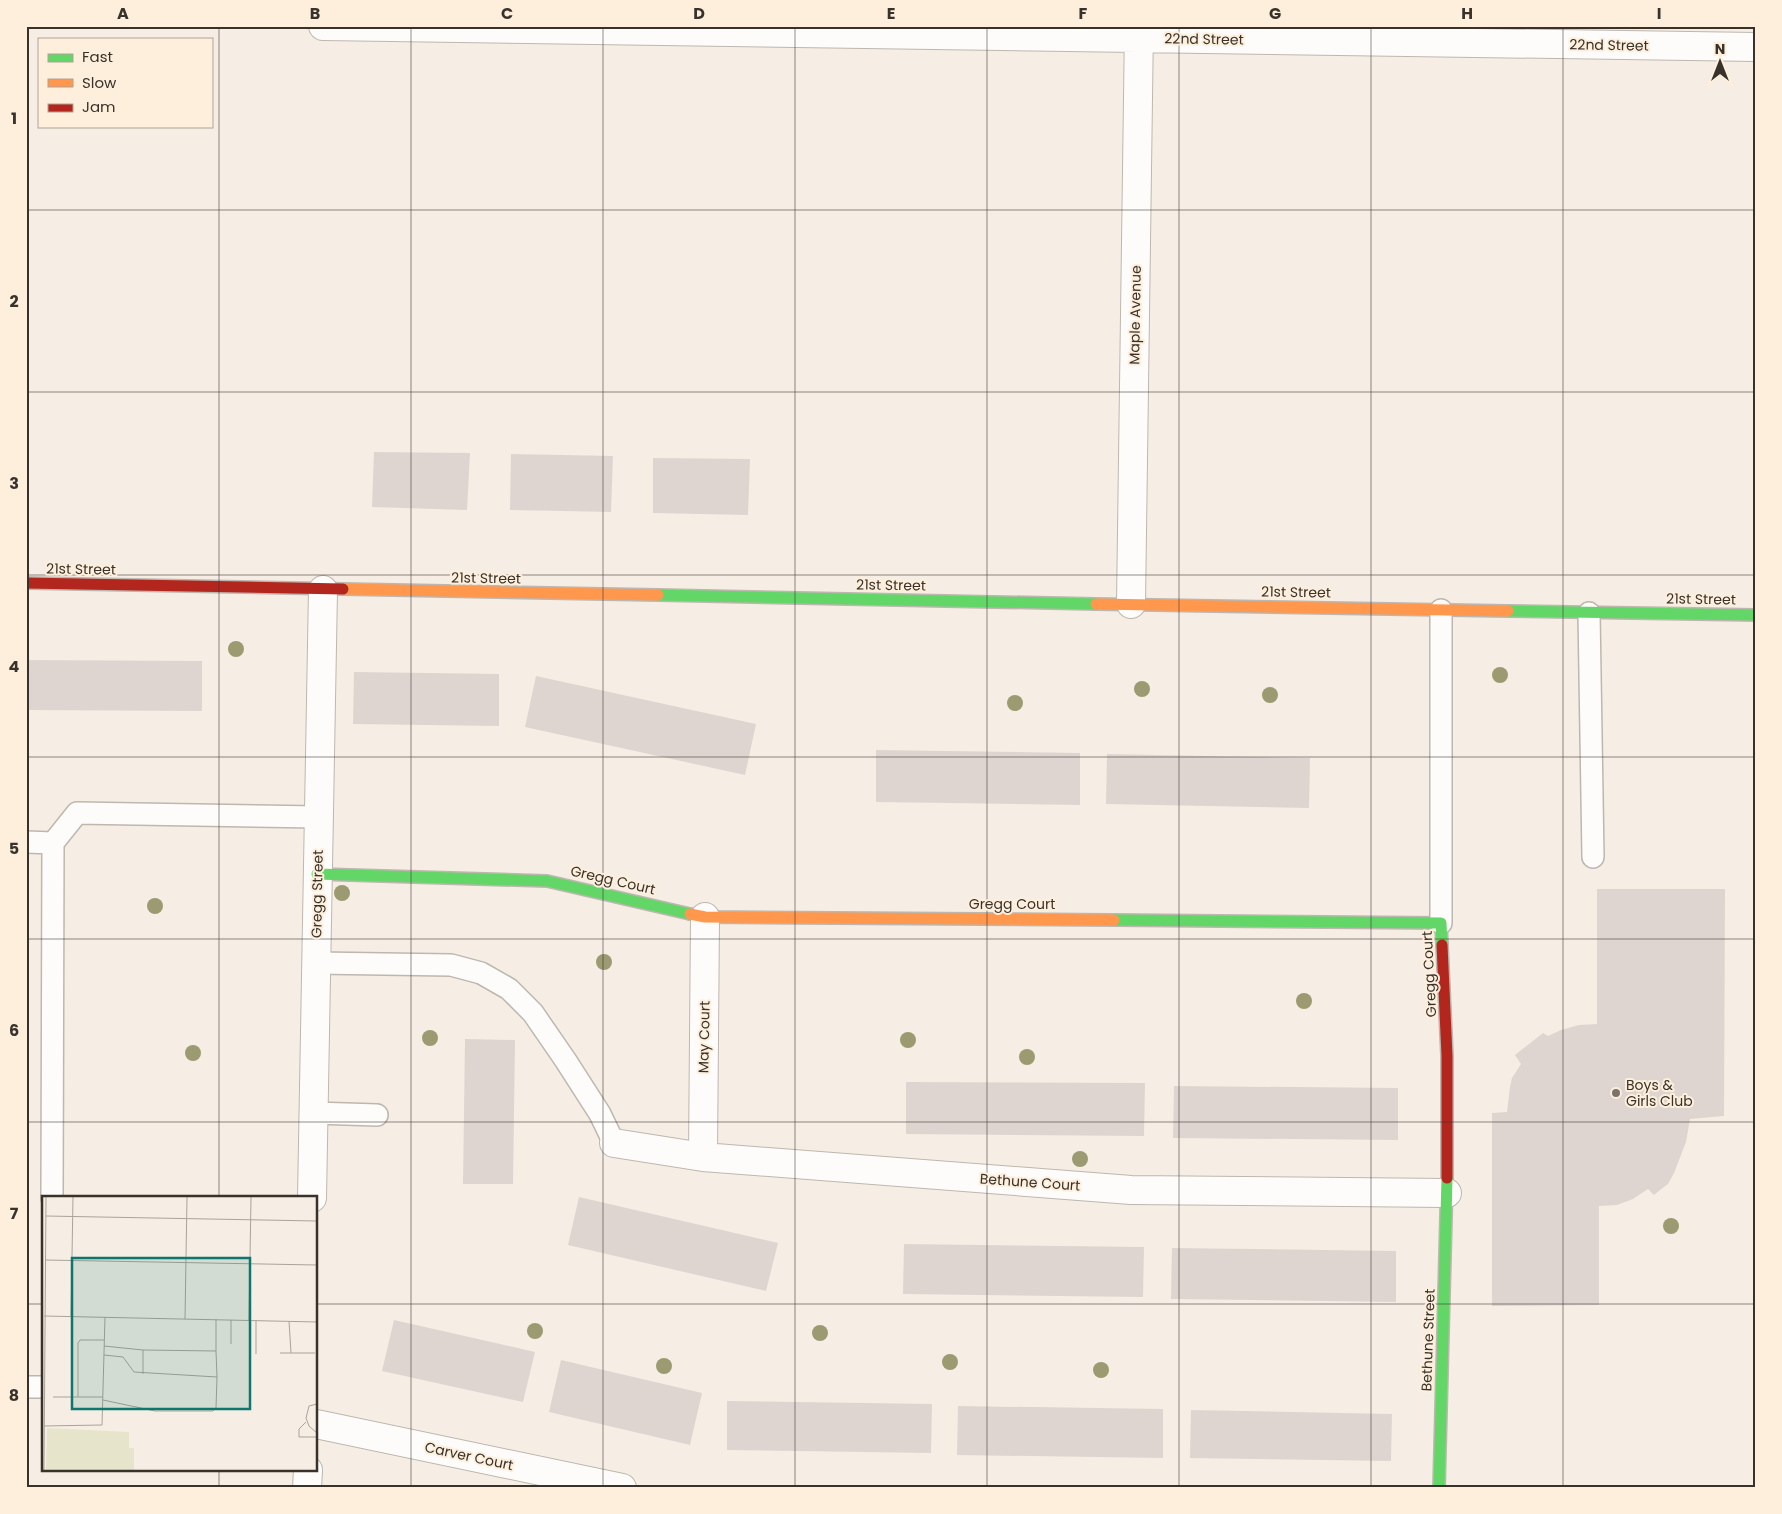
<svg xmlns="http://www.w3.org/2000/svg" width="1782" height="1514" font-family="Poppins,sans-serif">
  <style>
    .building { fill: #ded5d0 }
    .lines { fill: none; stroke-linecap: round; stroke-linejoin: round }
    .lane-casing { stroke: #bdb7af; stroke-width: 24 }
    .street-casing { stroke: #bdb7af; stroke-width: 30 }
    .fast-casing { stroke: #bdb7af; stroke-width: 14 }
    .slow-casing { stroke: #bdb7af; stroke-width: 14 }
    .jam-casing { stroke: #bdb7af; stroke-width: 14 }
    .lane { stroke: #fefcfb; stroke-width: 21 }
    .street { stroke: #fefcfb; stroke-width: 28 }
    .fast { stroke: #63d668; stroke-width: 11 }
    .slow { stroke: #ff974d; stroke-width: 11 }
    .jam { stroke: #b3261e; stroke-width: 11 }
    .tree { fill: #9b9a71 }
    .grid { fill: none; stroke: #38322b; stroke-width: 1; stroke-opacity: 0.55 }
    .poi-dot { fill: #7a746c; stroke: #feefdc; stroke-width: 2 }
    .labels { text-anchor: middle; stroke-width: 4; stroke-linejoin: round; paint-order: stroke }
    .street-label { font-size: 14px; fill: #38322b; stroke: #feefdc }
    .poi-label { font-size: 14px; fill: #38322b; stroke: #feefdc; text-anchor: start }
    .inset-road { fill: none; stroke: #aaa39a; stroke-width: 1 }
    .view { fill: #0f766e; fill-opacity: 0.15; stroke: #0f766e; stroke-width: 2.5 }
    .inset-edge { fill: none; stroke: #38322b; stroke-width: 2.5 }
    .neatline { fill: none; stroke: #38322b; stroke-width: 2 }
    .grid-label { font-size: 16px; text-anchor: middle; font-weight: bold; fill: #38322b }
  </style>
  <rect width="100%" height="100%" fill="#f6eee4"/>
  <path class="building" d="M374 452 470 453 467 510 372 507Z
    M511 454 613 456 611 512 510 510Z
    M653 458 750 459 748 515 653 513Z
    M26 660 202 661V711L26 710Z
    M354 672 499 674V726L353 724Z
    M536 676 756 724 745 775 525 727Z
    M876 750 1080 753V805L876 802Z
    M1107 754 1310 758 1309 808 1106 804Z
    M1597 889H1725L1724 1116 1690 1119 1686 1142 1674 1173 1668 1184 1660 1190 1654 1195 1648 1189 1633 1199 1617 1205 1599 1206V1305L1492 1306V1113L1507 1112 1510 1087 1512 1078 1521 1064 1515 1055 1543 1033 1548 1036 1561 1030 1579 1025 1597 1024Z
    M465 1039 515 1040 513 1184H463Z
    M906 1082 1145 1083 1144 1136 906 1134Z
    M1174 1086 1398 1088V1140L1173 1138Z
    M579 1197 778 1243 766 1291 568 1245Z
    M904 1244 1144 1247 1143 1297 903 1294Z
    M1172 1248 1396 1251V1302L1171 1299Z
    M394 1320 535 1352 523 1402 382 1371Z
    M561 1360 702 1393 690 1445 549 1412Z
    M727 1401 932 1404 931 1453 727 1450Z
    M958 1406 1163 1409V1458L957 1455Z
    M1191 1410 1392 1414 1391 1461 1190 1458Z"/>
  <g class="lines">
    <defs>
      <path id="lane" d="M1441 610V923
        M1589 613 1593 857
        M26 842 53 843
        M316 963 451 965 481 973 509 989 533 1013 566 1061 600 1114 614 1143
        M314 1113 377 1115
        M52 1198 53 843 77 813 318 817
        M26 1387H44"/>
      <path id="street" d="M323 26 1756 47
        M1131 604 1139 26
        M614 1143 703 1157 1131 1190 1447 1193
        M703 1157 705 917
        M312 1198 323 590
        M316 1424 622 1488
        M307 1488 308 1470"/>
      <path id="fast" d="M658 595 1096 604
        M1508 611 1756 615
        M317 874 547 881 690 914
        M1114 920 1441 923 1442 945
        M1439 1488 1447 1178"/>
      <path id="slow" d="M343 589 658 595
        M1096 604 1508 611
        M690 914 705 917 1114 920"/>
      <path id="jam" d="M26 583 343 589
        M1442 945 1447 1056V1178"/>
    </defs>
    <use href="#lane" class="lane-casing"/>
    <use href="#street" class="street-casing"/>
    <use href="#fast" class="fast-casing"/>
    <use href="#slow" class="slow-casing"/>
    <use href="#jam" class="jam-casing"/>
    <use href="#lane" class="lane"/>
    <use href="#street" class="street"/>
    <use href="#fast" class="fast"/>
    <use href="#slow" class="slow"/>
    <use href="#jam" class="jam"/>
  </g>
  <g class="tree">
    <circle cx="236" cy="649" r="8"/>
    <circle cx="1500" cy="675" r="8"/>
    <circle cx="1142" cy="689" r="8"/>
    <circle cx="1270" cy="695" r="8"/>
    <circle cx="1015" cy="703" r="8"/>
    <circle cx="342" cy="893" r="8"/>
    <circle cx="155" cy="906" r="8"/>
    <circle cx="604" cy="962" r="8"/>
    <circle cx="1304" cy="1001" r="8"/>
    <circle cx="430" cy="1038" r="8"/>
    <circle cx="908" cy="1040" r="8"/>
    <circle cx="193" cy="1053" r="8"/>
    <circle cx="1027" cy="1057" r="8"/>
    <circle cx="1080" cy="1159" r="8"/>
    <circle cx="1671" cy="1226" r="8"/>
    <circle cx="535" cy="1331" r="8"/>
    <circle cx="820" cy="1333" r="8"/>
    <circle cx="950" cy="1362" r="8"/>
    <circle cx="664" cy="1366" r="8"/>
    <circle cx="1101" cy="1370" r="8"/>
  </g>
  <path class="grid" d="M219 26V1198M411 26V1488M603 26V1488M795 26V1488M987 26V1488M1179 26V1488M1371 26V1488M1563 26V1488M26 210H1756M26 392H1756M26 575H1756M26 757H1756M26 939H1756M26 1122H1756M26 1304H44M316 1304H1756M219 1470V1488"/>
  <circle class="poi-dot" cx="1616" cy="1093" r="5"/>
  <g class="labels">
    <g class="street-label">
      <text transform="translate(1204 39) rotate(1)" y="5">22nd Street</text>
      <text transform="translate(1609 45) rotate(1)" y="5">22nd Street</text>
      <text transform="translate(1135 315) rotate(-89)" y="5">Maple Avenue</text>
      <text transform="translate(81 569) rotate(1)" y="5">21st Street</text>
      <text transform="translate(486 578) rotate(1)" y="5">21st Street</text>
      <text transform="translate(891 585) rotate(1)" y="5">21st Street</text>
      <text transform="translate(1296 592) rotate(1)" y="5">21st Street</text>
      <text transform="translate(1701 599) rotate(1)" y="5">21st Street</text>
      <text transform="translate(613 880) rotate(13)" y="5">Gregg Court</text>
      <text transform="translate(317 894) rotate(-89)" y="5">Gregg Street</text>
      <text x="1012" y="909">Gregg Court</text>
      <text transform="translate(1429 974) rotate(-93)" y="5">Gregg Court</text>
      <text transform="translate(704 1037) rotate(-89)" y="5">May Court</text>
      <text transform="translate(1030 1182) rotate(4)" y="5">Bethune Court</text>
      <text transform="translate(1428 1340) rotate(-88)" y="5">Bethune Street</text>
      <text transform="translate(469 1456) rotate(12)" y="5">Carver Court</text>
    </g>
    <g class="poi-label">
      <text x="1626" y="1090">Boys &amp;<tspan x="1626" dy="16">Girls Club</tspan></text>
    </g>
  </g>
  <g transform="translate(42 1196)">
    <rect width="275" height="275" fill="#f6eee4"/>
    <path d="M5 232 87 236V252H92V274H4Z" fill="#e6e5cb"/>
    <path class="inset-road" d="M4 20 275 25M3 64 275 69M2 120 275 126M29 121 31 1M143 123 145 1M174 123V155M189 124V148M207 124 209 1M214 124V158M247 125 249 157M238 157H273M62 159 81 161 92 176 175 181M101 178V154M11 201H36V147L38 144H62M36 201H61M61 204 113 215H171L174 212 175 181 174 155 101 154 62 150M275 208 267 210 264 222 267 230 275 237M264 226 257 233V241H275M2 230 60 229 63 121M2 274 4 1"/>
    <path class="view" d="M30 62H208V213H30Z"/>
    <rect width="275" height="275" class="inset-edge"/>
  </g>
  <rect width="1782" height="1514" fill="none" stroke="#feefdc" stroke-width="55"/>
  <rect x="38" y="38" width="175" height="90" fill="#feefdc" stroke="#afa395"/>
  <rect x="48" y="54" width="25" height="8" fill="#63d668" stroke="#afa395"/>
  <text x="82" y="62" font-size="15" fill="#38322b">Fast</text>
  <rect x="48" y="79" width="25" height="8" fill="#ff974d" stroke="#afa395"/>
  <text x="82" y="88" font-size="15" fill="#38322b">Slow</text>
  <rect x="48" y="104" width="25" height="8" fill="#b3261e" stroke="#afa395"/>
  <text x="82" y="112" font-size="15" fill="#38322b">Jam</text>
  <g transform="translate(1720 62)" stroke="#feefdc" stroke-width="4" paint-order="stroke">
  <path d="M0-4L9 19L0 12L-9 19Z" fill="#38322b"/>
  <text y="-8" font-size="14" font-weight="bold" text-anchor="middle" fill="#38322b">N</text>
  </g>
  <rect x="28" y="28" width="1726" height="1458" class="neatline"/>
  <g class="grid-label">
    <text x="123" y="19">A</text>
    <text x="315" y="19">B</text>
    <text x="507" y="19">C</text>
    <text x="699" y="19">D</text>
    <text x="891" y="19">E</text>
    <text x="1083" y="19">F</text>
    <text x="1275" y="19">G</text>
    <text x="1467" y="19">H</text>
    <text x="1659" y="19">I</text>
    <text x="14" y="124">1</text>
    <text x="14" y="307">2</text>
    <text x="14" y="489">3</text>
    <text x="14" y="672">4</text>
    <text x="14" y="854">5</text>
    <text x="14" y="1036">6</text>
    <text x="14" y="1219">7</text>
    <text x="14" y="1401">8</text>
  </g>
</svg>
